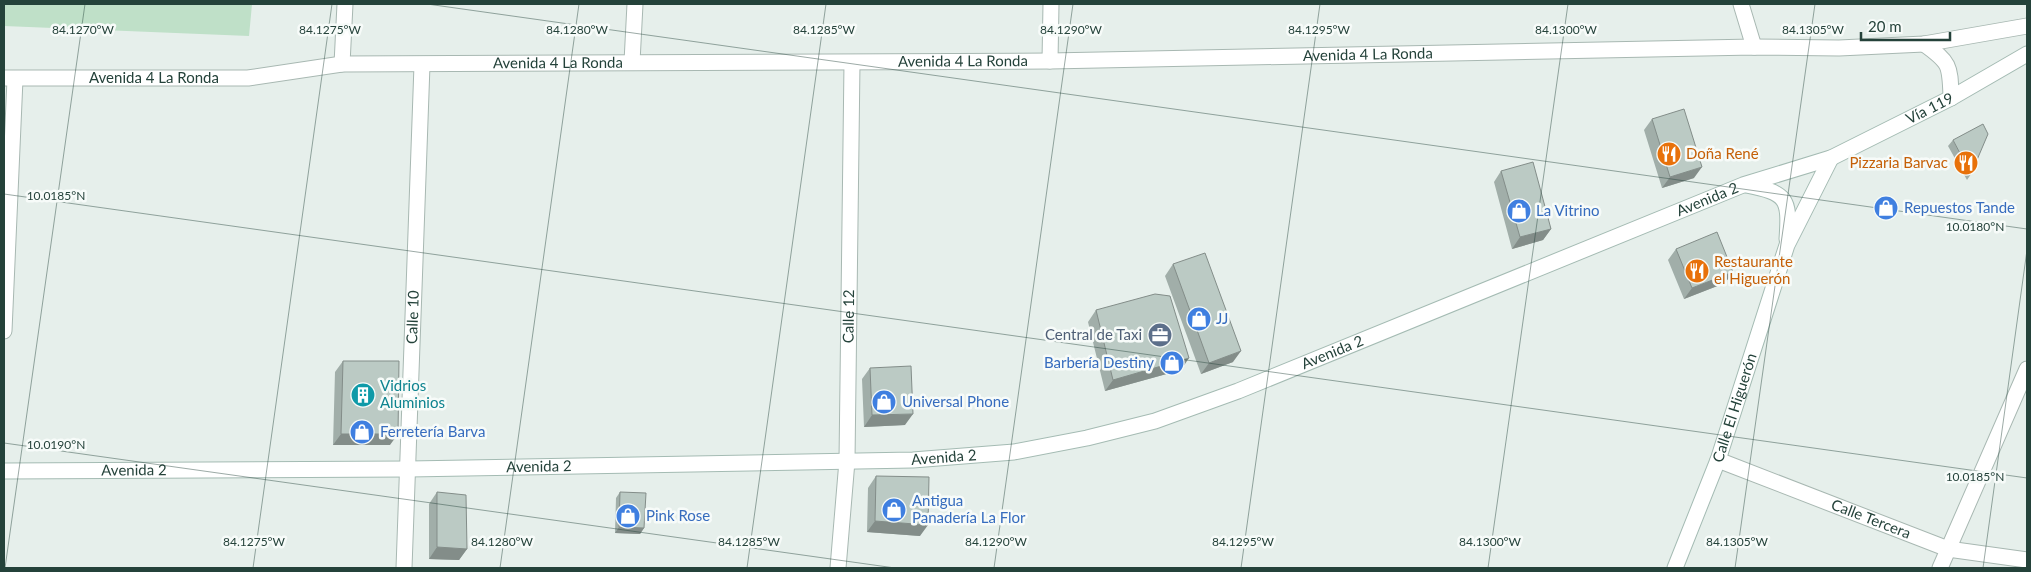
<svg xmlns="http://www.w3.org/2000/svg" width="2031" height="572" font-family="Lato,sans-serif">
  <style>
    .green { fill: #bfe0c8 }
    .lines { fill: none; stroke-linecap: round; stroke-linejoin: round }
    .street-casing { stroke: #a8b8b2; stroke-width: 17 }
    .secondary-casing { stroke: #a4bbb3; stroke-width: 17 }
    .street { stroke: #fff; stroke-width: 15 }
    .secondary { stroke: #fff; stroke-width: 15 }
    .wall { fill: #a1aea9 }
    .shaded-wall { fill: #838d89 }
    .building { fill: #bbcac4; stroke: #838d89 }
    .ticks { fill: none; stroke: #24423a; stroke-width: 1; stroke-opacity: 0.45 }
    .labels { text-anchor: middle; stroke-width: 5; stroke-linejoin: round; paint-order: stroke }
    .street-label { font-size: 15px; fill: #24423a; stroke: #f7fbf9 }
    .food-label { font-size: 15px; fill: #c56008; stroke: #f7fbf9; text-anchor: start }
    .shop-label { font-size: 15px; fill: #366cbe; stroke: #f7fbf9; text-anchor: start }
    .service-label { font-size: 15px; fill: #4e5e75; stroke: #f7fbf9; text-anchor: end }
    .culture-label { font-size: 15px; fill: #0d838f; stroke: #f7fbf9; text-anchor: start }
    .ticks-label { font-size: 12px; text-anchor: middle; fill: #24423a; stroke: #f7fbf9; stroke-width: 5; stroke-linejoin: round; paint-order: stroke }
  </style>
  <rect width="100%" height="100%" fill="#e6efeb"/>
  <path class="green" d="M4 4H252L249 36 4 26Z"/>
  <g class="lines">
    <defs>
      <g id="street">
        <path d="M1741 4 1754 47"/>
        <path d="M1924 44C1951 63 1950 66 1951 98"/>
        <path d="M1050 61 1051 4"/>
        <path d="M632 62 635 4"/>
        <path d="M342 64 345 4"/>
        <path id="s1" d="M4 78H248L342 64 1050 61 1754 47 1839 48 1924 44 2027 26"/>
        <path d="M4 331 15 79"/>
        <path id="s2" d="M1718 460 1948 549 2027 560"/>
        <path id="s3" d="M404 568 422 65"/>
        <path id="s4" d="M838 568 847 461 852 63"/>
        <path d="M1940 568 2027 369"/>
      </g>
      <g id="secondary">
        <path d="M1746 185C1787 193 1790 198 1787 239"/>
        <path id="s5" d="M4 471 409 469 913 460 1014 452 1087 438 1155 421 1238 391 1743 185 1831 158 1951 98 2027 54"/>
        <path id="s6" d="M1675 568 1718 460 1787 245 1831 158"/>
      </g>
    </defs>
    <use href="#street" class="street-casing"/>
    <use href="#secondary" class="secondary-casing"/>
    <use href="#street" class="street"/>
    <use href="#secondary" class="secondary"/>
  </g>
  <path class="wall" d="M1652 119 1694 178 1662 188 1644 130Z
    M1953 140 1971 174 1967 180 1948 146Z
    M1501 171 1551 229 1543 240 1512 249 1494 182Z
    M1676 249 1733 272 1725 283 1684 299 1668 260Z
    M1173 264 1233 362 1201 374 1165 276Z
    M1096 310 1181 370 1105 391 1088 322Z
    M343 361 390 445H333L335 372Z
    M870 368 905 425 864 427 862 379Z
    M876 476 920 536 867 532 868 488Z
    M437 492 467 549 459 560 429 559V504Z
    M620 492 644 528 640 534 615 533 616 498Z"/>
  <path class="shaded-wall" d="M1702 167 1694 178 1662 188 1670 177Z
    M1551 229 1543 240 1512 249 1520 237Z
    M1733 272 1725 283 1684 299 1692 288Z
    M1241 351 1233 362 1201 374 1209 363Z
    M1189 358 1181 370 1105 391 1113 380Z
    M913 414 905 425 864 427 872 415Z
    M341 434H398L390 445H333Z
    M875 521 928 525 920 536 867 532Z
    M619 527 644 528 640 534 615 533Z
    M437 547 467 549 459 560 429 559Z"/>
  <path class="building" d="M1684 109 1702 167 1670 177 1652 119Z
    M1983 124 1988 134 1971 174 1953 140Z
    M1533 162 1551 229 1520 237 1501 171Z
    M1717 232 1733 272 1692 288 1676 249Z
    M1205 253 1241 351 1209 363 1173 264Z
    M1155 294 1170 296 1189 358 1113 380 1096 310Z
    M343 361H399L398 434H341Z
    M911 366 913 414 872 415 870 368Z
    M876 476 929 477 928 525 875 521Z
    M437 492 466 495 467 549 437 547Z
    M620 492 646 493 644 528 619 527Z"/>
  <path class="ticks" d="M427 4 2027 229M4 194 2027 478M4 443 895 568M5 568 85 4M253 568 332 4M500 568 579 4M747 568 826 4M994 568 1073 4M1241 568 1320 4M1488 568 1568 4M1735 568 1815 4M1983 568 2027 250"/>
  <defs>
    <symbol id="restaurant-disc" viewBox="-11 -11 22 22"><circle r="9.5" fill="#e8710a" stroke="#f7fbf9"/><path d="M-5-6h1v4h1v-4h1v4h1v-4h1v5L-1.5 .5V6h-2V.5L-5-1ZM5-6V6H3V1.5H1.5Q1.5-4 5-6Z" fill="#fff"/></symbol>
    <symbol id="shop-disc" viewBox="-11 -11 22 22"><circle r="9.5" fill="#3f7fe0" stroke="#f7fbf9"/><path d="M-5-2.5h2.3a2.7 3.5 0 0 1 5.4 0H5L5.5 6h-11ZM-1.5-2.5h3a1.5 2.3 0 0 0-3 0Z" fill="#fff"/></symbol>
    <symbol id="office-disc" viewBox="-11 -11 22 22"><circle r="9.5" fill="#5c6f8a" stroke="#f7fbf9"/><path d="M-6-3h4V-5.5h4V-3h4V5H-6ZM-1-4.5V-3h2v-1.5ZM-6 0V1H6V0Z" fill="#fff"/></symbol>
    <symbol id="building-disc" viewBox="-11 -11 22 22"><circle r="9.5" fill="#0f9aa8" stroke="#f7fbf9"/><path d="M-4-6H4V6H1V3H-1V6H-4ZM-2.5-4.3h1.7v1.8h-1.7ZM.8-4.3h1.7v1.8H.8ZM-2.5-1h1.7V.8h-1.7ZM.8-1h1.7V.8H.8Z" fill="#fff"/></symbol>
  </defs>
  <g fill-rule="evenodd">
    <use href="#restaurant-disc" x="1655" y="140" width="28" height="28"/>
    <use href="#restaurant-disc" x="1952" y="149" width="28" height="28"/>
    <use href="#shop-disc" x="1872" y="194" width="28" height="28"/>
    <use href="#shop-disc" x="1505" y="197" width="28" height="28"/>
    <use href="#restaurant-disc" x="1683" y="257" width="28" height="28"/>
    <use href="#shop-disc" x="1185" y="305" width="28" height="28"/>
    <use href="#office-disc" x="1146" y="321" width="28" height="28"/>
    <use href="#shop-disc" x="1158" y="349" width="28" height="28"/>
    <use href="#building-disc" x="349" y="381" width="28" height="28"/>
    <use href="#shop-disc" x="870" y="388" width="28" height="28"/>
    <use href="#shop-disc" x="348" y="418" width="28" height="28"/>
    <use href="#shop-disc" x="880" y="496" width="28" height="28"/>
    <use href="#shop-disc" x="614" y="502" width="28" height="28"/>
  </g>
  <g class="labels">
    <g class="street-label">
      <text dy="5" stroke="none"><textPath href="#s1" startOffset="1365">Avenida 4 La Ronda</textPath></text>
      <text dy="5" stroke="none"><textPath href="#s1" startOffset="960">Avenida 4 La Ronda</textPath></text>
      <text dy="5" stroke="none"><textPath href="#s1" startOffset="555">Avenida 4 La Ronda</textPath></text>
      <text dy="5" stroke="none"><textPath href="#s1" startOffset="150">Avenida 4 La Ronda</textPath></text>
      <text dy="5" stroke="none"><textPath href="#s5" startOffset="1991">Vía 119</textPath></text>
      <text dy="5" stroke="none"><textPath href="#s5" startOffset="1750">Avenida 2</textPath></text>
      <text dy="5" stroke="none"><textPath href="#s4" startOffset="252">Calle 12</textPath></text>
      <text dy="5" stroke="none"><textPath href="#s3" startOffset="251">Calle 10</textPath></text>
      <text dy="5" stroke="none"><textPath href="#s5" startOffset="1345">Avenida 2</textPath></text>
      <text dy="5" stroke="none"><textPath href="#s6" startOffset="171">Calle El Higuerón</textPath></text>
      <text dy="5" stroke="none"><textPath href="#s5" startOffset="940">Avenida 2</textPath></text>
      <text dy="5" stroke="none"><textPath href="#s5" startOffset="535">Avenida 2</textPath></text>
      <text dy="5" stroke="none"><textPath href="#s5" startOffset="130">Avenida 2</textPath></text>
      <text dy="5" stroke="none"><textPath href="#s2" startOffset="164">Calle Tercera</textPath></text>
    </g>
    <g class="food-label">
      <text x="1686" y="159">Doña René</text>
      <text x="1948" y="168" text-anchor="end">Pizzaria Barvac</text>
      <text x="1714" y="267">Restaurante<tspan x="1714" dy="17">el Higuerón</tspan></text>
    </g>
    <g class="shop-label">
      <text x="1904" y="213">Repuestos Tande</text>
      <text x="1536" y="216">La Vitrino</text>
      <text x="1216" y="324">JJ</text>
      <text x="1154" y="368" text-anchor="end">Barbería Destiny</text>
      <text x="902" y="407">Universal Phone</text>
      <text x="380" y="437">Ferretería Barva</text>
      <text x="912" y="506">Antigua<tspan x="912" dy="17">Panadería La Flor</tspan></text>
      <text x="646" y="521">Pink Rose</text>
    </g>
    <g class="service-label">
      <text x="1142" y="340">Central de Taxi</text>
    </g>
    <g class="culture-label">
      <text x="380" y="391">Vidrios<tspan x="380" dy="17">Aluminios</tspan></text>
    </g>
  </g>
  <g class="ticks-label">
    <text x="83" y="34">84.1270°W</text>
    <text x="330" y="34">84.1275°W</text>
    <text x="577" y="34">84.1280°W</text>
    <text x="824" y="34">84.1285°W</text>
    <text x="1071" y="34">84.1290°W</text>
    <text x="1319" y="34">84.1295°W</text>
    <text x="1566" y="34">84.1300°W</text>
    <text x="1813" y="34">84.1305°W</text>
    <text x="56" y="200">10.0185°N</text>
    <text x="1975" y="231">10.0180°N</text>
    <text x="56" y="449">10.0190°N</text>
    <text x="1975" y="481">10.0185°N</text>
    <text x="254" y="546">84.1275°W</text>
    <text x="502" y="546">84.1280°W</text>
    <text x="749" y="546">84.1285°W</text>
    <text x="996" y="546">84.1290°W</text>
    <text x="1243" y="546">84.1295°W</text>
    <text x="1490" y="546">84.1300°W</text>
    <text x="1737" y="546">84.1305°W</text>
  </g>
  <rect width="2031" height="572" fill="none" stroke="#24423a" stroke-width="10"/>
  <path d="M1861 32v8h89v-8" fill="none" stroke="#24423a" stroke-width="2.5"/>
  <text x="1868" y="32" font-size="15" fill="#24423a" stroke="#f7fbf9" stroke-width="4" paint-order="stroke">20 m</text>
</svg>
